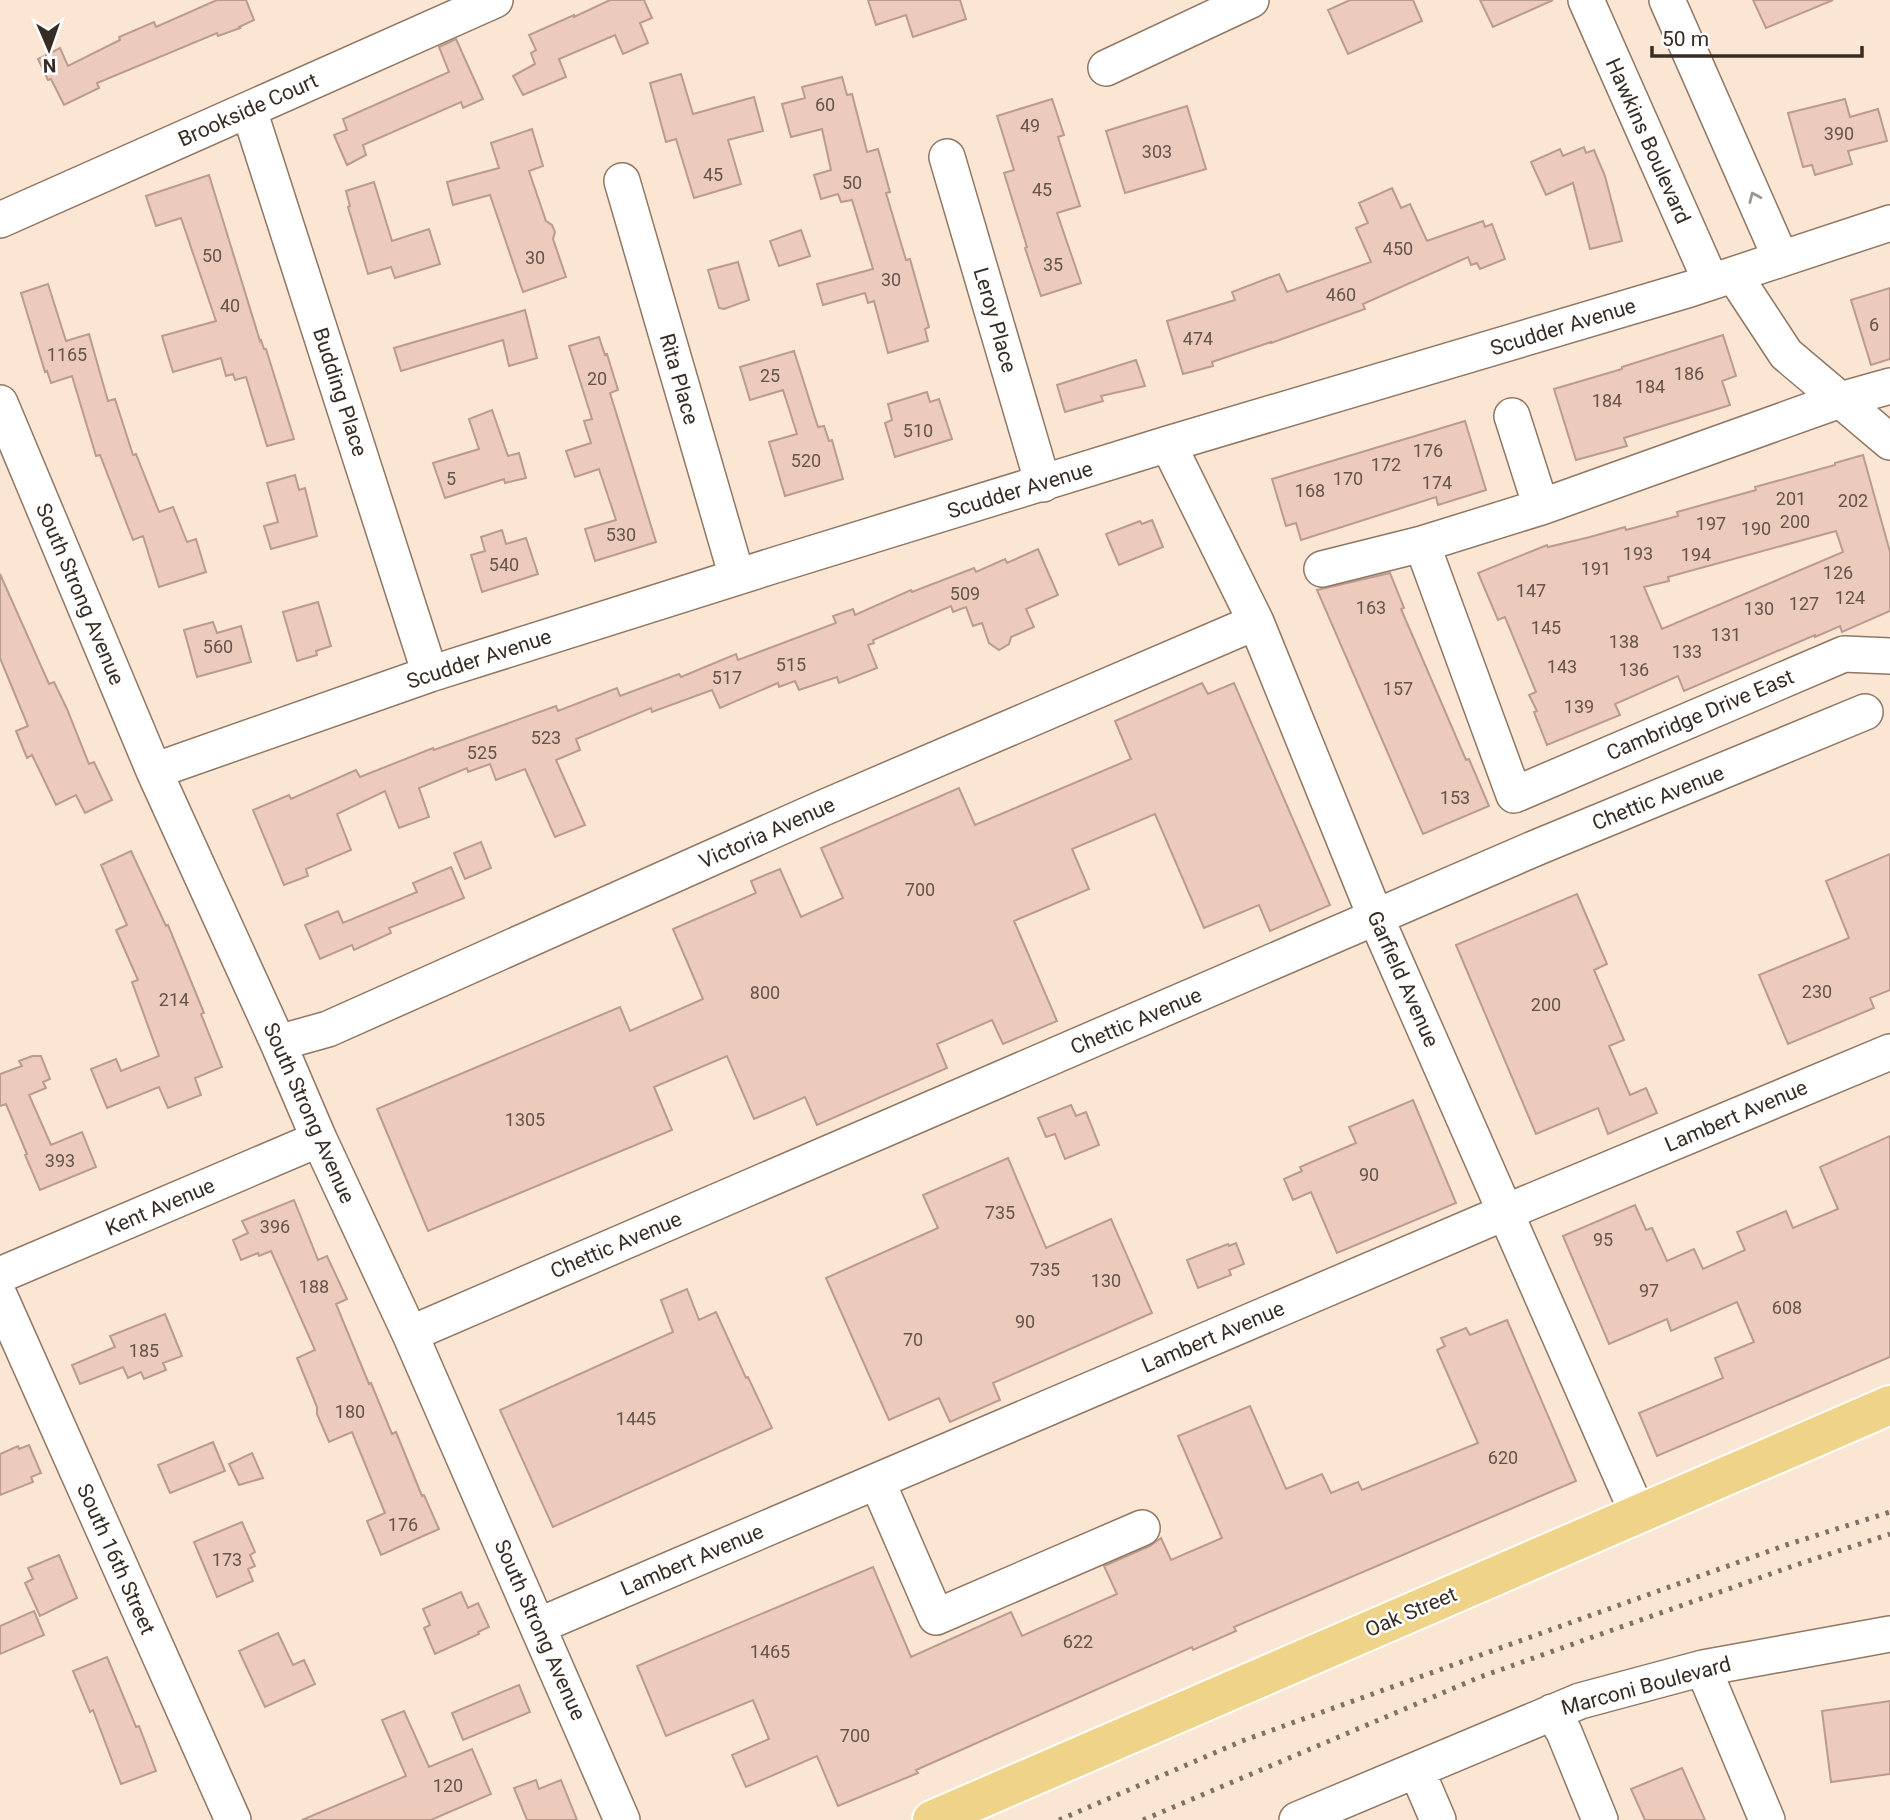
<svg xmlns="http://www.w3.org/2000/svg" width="1890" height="1820" font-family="Roboto,sans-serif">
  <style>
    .building { fill: #eccabc; stroke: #bb9b8e; stroke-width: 2; fill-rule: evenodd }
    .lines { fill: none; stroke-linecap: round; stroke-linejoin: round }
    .minor-casing { stroke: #907763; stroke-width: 38 }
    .major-casing { stroke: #fff; stroke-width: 42 }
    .minor { stroke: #fff; stroke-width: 35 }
    .major { stroke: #efd389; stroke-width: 38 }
    .rail { stroke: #807164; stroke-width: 5; stroke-dasharray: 3.5 7; stroke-linecap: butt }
    .oneway { stroke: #9c9692 }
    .labels { text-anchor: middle; stroke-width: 5; stroke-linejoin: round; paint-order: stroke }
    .number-label { font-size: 18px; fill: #65544a }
    .street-label { font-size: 21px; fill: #382d24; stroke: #fff }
  </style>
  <rect width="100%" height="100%" fill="#fbe5d3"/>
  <path class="building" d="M217 0H246L254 20 239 27 240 28 218 36 217 33 97 83 99 88 64 105 51 79 48 80 38 59 60 48 68 66 120 40 119 37 154 22 156 27Z
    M610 0H644L652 18 640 23 648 43 623 54 615 35 559 59 566 77 523 95 513 76 535 64 531 53 536 50 529 35 574 15V17Z
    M868 0H960L966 19 913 37 906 15 876 25Z
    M1350 0H1413L1422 21 1348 54 1328 10Z
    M1480 0H1553L1493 27Z
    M1753 0H1833L1766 28Z
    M456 39 483 99 463 108 461 102 363 145 366 155 347 165 334 135 347 130 343 119 449 72 439 47Z
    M681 74 693 114 754 97 763 131 728 140 741 184 694 198 676 139 666 142 650 83Z
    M842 77 847 95 852 94 867 152 878 149 890 192 886 193 906 260 910 259 929 327 925 329 928 341 888 353 874 301 868 303 865 293 823 305 817 284 873 269 852 200 841 202 838 194 821 199 814 175 831 170 822 129 791 137 782 104 805 98 802 87Z
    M1052 99 1064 135 1058 137 1080 206 1057 213 1081 283 1041 296 1025 248 1027 247 1004 173 1014 170 997 116Z
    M1845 99 1850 117 1878 109 1887 141 1848 151 1852 164 1815 175 1812 165 1803 167 1788 113Z
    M1187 106 1206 169 1125 193 1106 131Z
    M532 129 543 166 529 171 546 221 552 225 555 232 553 239 566 277 523 292 490 195 453 205 447 182 499 168 491 143Z
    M1584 147 1586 153 1594 150 1605 176 1622 241 1590 249 1573 183 1546 195 1531 162 1560 149 1563 156Z
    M209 175 260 341 261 340 264 349H266L294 439 267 446 246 377 235 380 233 374 226 376 221 358 173 372 162 336 216 321 181 218 156 226 146 196Z
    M374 182 392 241 429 229 440 264 395 278 391 267 368 274 348 207 350 206 346 191Z
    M1392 188 1401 208 1410 204 1427 241 1483 221 1485 227 1492 224 1505 259 1480 269 1477 263 1471 265 1468 257 1363 304 1365 309 1271 343V342L1212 362 1213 366 1183 374 1167 321 1235 300 1232 292 1279 274 1287 292 1371 262 1356 228 1368 223 1359 203Z
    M801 230 810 256 779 266 770 241Z
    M738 262 749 300 724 309 719 308 708 270Z
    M48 284 66 341 89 334 108 401 115 399 133 455 136 454 159 512 173 507 187 542 196 539 206 572 159 587 143 536 133 540 100 455 96 456 72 376 51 383 47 371 45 372 21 293Z
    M1890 288V359L1871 365 1851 300Z
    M525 310 537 358 509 366 503 340 401 371 394 348Z
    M1723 335 1736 376 1722 381 1730 405 1624 438 1627 446 1576 460 1554 389 1622 369V367Z
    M599 337 605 355 607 354 618 390 610 393 656 542 595 561 585 529 616 520 599 469 575 477 566 451 591 443 584 421 592 419 569 346Z
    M794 351 818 427 824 426 829 441 832 440 843 479 785 496 769 442 797 434 783 390 750 400 740 367Z
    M1136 360 1145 386 1101 396 1103 401 1065 412 1057 385Z
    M927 392 930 402 939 399 952 439 895 457 885 423 892 420 888 404Z
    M492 410 508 456 519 453 526 478 505 483 504 479 445 498 433 463 479 449 469 419Z
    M1465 421 1486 490 1438 505 1436 497 1301 540 1296 523 1286 526 1272 479Z
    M1863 455 1890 552V611L1842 632 1840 626 1815 637V635L1684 691 1678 676 1615 704 1620 715 1547 745 1534 712 1537 711 1529 695 1536 692 1505 617 1498 620 1478 573 1547 545 1548 547 1590 537 1625 527 1626 530 1678 516 1677 512 1756 490 1755 487 1835 465V463ZM1836 531 1843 552 1662 629 1644 587 1669 581 1668 577Z
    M295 475 299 490 305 488 317 536 271 549 264 526 278 522 267 483Z
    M1152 520 1163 547 1119 565 1106 534 1140 521 1142 524Z
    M502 530 506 544 526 538 538 574 482 592 471 555 485 551 481 537Z
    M1038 549 1058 595 1026 609 1034 627 1011 637 1009 644 999 650 989 643 982 623 973 626 966 607 953 612 951 606 873 640 874 643 868 645 877 668 839 683 837 677 799 690 795 681 779 687 778 683 720 708 712 690 652 712 651 708 576 739 580 750 556 760 585 825 555 837 525 769 496 780 490 764 468 772 467 768 419 788 429 817 399 828 385 791 337 814 351 850 306 869 308 876 284 885 253 810 289 795 291 799 356 770 360 777 433 748 434 750 556 706 558 711 617 688 620 696 679 674 681 677 736 654 738 660 836 623 833 616 853 609 855 615 911 590 912 592 974 568 976 572 1005 559 1007 563Z
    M1390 573 1404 608 1401 609 1466 760 1469 759 1489 806 1423 834 1317 590Z
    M0 574 49 684 54 682 67 709 89 764 94 762 112 800 85 813 76 795 56 805 32 755 27 758 16 731 28 726 0 658Z
    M318 602 331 646 316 651 317 655 297 661 283 612Z
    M213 622 217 633 241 626 251 662 197 677 184 630Z
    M1202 683 1208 694 1234 683 1330 905 1270 931 1259 905 1204 928 1155 814 1072 849 1089 889 1014 921 1057 1021 1003 1044 992 1020 937 1044 947 1068 817 1125 805 1097 754 1119 727 1056 654 1087 672 1130 428 1231 377 1109 620 1007 630 1031 703 999 673 929 756 893 751 881 780 869 801 917 843 898 821 848 959 788 975 825 1131 759 1115 721Z
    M481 842 491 868 465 879 454 853Z
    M131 851 166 926 168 925 204 1013 201 1014 222 1067 195 1078 201 1095 168 1108 159 1087 107 1108 91 1069 116 1059 121 1071 159 1056 132 982 138 980 116 930 127 925 101 865Z
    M1890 854V990L1870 998 1874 1008 1788 1044 1759 975 1849 938 1826 881Z
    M451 867 464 898 389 928 391 933 354 950 352 945 320 959 305 925 338 911 343 923 417 892 413 883Z
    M1577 894 1607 964 1594 970 1624 1040 1609 1046 1630 1095 1646 1088 1657 1113 1608 1134 1598 1108 1536 1134 1456 945Z
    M32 1056H41L50 1079 43 1082 46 1088 29 1095 51 1145 82 1132 96 1167 40 1190 25 1155 27 1154 6 1104 0 1106V1074L22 1066 19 1061Z
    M1413 1100 1456 1203 1337 1253 1311 1192 1293 1200 1284 1179 1302 1171 1300 1167 1356 1143 1349 1127Z
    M1071 1105 1076 1116 1086 1112 1099 1145 1065 1159 1055 1134 1046 1137 1038 1118Z
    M1890 1136V1357L1657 1456 1639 1413 1723 1378 1715 1358 1754 1342 1737 1302 1671 1331 1667 1319 1609 1344 1563 1236 1635 1205 1646 1230 1652 1228 1667 1261 1694 1249 1703 1269 1745 1250 1737 1232 1786 1211 1793 1228 1838 1209 1820 1167Z
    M1008 1158 1046 1248 1111 1219 1152 1313 993 1383 1000 1400 950 1422 939 1398 889 1420 826 1278 938 1228 923 1195Z
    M294 1200 318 1260 327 1256 347 1299 336 1304 369 1384 371 1383 392 1434 396 1432 422 1496 424 1495 439 1529 381 1555 367 1521 385 1513 352 1432 329 1442 317 1414V1407L297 1358 315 1350 271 1251 259 1256 258 1253 241 1260 233 1240 248 1233 242 1221Z
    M1236 1243 1244 1264 1229 1270 1231 1275 1198 1288 1187 1260 1228 1244 1229 1246Z
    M687 1289 699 1320 716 1312 746 1378 748 1377 772 1428 553 1527 500 1410 673 1332 661 1300Z
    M165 1314 182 1356 163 1363 166 1370 144 1379 141 1372 128 1378 123 1367 80 1384 72 1365 115 1347 110 1336Z
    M1507 1320 1576 1481 1234 1627 1236 1631 1193 1650 1192 1647 916 1770 918 1773 838 1806 817 1756 746 1787 732 1755 769 1739 753 1700 666 1736 637 1666 873 1567 911 1657 1011 1612 1022 1636 1117 1594 1104 1566 1150 1546 1161 1538 1171 1560 1222 1538 1178 1436 1250 1406 1286 1489 1322 1474 1331 1493 1358 1482 1362 1490 1478 1443 1437 1350 1445 1346 1441 1338 1466 1328 1470 1335Z
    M213 1442 225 1471 170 1493 158 1465Z
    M29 1445 41 1473 31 1477 33 1482 0 1495V1454L18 1446 19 1449Z
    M252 1453 263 1478 239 1485 229 1464Z
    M242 1522 255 1552 250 1555 255 1566 248 1569 253 1581 217 1597 194 1542Z
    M59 1555 77 1598 40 1616 25 1583 33 1579 28 1568Z
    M461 1592 468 1608 478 1603 489 1627 478 1632 479 1634 435 1654 424 1628 430 1625 423 1609Z
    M34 1611 44 1635 0 1654V1626Z
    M278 1633 293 1665 304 1660 315 1684 265 1707 239 1651Z
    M107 1657 136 1727 139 1726 156 1771 121 1784 93 1710 90 1712 73 1671Z
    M519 1685 530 1712 463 1740 452 1713Z
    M1890 1701V1774L1831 1782 1822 1711Z
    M404 1711 429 1767 472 1749 491 1794 431 1820H302L406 1776 382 1720Z
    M1682 1768 1705 1820H1645L1631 1789Z
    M536 1780 539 1789 561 1780 577 1820H527L514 1788Z"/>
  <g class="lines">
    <defs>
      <path id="minor" d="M1586 0 1711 282
        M1667 0 1781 259
        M1106 68 1251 0
        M249 110 430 674
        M947 157 1043 484
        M622 181 737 577
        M0 220 495 0
        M1734 275 1786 354 1890 442
        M0 403 154 771 278 1043 319 1139 410 1334 622 1820
        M1512 416 1541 507
        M1168 444 1256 622 1376 918 1638 1514
        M1422 544 1514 795 1844 654 1890 656
        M1322 569 1422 544 1541 507 1840 400 1890 386
        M154 771 430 674 772 566 1168 444 1690 289 1890 223
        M278 1043 328 1029 823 808 1256 622
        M0 1275 319 1139
        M0 1297 233 1820
        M410 1334 1538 847 1865 712
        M877 1481 936 1617 1142 1528
        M538 1626 1506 1212 1890 1052
        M1703 1668 1767 1820
        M1552 1712 1564 1732 1600 1820
        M1417 1771 1438 1820
        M1297 1820 1580 1701 1703 1668 1890 1634"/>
      <path id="major" d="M932 1820 1890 1405"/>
    </defs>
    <use href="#minor" class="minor-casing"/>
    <use href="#major" class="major-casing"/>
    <use href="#minor" class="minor"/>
    <use href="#major" class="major"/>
    <path class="rail" d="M1059 1820 1242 1741 1786 1545 1890 1512
      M1143 1820 1480 1677 1793 1566 1890 1534"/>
  </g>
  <defs><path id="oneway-chevron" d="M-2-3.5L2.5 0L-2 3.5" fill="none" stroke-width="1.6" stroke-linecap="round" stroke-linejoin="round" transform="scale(1.75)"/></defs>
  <use class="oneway" href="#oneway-chevron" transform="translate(1754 197) rotate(-114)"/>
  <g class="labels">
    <g class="number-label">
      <text x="825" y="111">60</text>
      <text x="1030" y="132">49</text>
      <text x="1839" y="140">390</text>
      <text x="1157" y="158">303</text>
      <text x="713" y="181">45</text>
      <text x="852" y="189">50</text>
      <text x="1042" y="196">45</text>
      <text x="1398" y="255">450</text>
      <text x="212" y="262">50</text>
      <text x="535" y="264">30</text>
      <text x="1053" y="271">35</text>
      <text x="891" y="286">30</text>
      <text x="1341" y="301">460</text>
      <text x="230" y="312">40</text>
      <text x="1874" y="331">6</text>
      <text x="1198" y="345">474</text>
      <text x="67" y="361">1165</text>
      <text x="1689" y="380">186</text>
      <text x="770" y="382">25</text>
      <text x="597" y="385">20</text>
      <text x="1650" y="393">184</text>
      <text x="1607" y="407">184</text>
      <text x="918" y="437">510</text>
      <text x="1428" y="457">176</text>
      <text x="806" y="467">520</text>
      <text x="1386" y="471">172</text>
      <text x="451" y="485">5</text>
      <text x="1348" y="485">170</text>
      <text x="1437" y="489">174</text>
      <text x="1310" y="497">168</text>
      <text x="1791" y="505">201</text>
      <text x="1853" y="507">202</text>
      <text x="1795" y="528">200</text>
      <text x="1711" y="530">197</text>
      <text x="1756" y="535">190</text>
      <text x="621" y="541">530</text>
      <text x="1638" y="560">193</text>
      <text x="1696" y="561">194</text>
      <text x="504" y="571">540</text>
      <text x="1596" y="575">191</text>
      <text x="1838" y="579">126</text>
      <text x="1531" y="597">147</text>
      <text x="965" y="600">509</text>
      <text x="1850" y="604">124</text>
      <text x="1804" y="610">127</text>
      <text x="1371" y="614">163</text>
      <text x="1759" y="615">130</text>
      <text x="1546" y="634">145</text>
      <text x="1726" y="641">131</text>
      <text x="1624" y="648">138</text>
      <text x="218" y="653">560</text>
      <text x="1687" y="658">133</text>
      <text x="791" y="671">515</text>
      <text x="1562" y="673">143</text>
      <text x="1634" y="676">136</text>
      <text x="727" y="684">517</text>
      <text x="1398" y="695">157</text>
      <text x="1579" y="713">139</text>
      <text x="546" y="744">523</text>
      <text x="482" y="759">525</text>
      <text x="1455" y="804">153</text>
      <text x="920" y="896">700</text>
      <text x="1817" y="998">230</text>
      <text x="765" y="999">800</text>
      <text x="174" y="1006">214</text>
      <text x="1546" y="1011">200</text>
      <text x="525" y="1126">1305</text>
      <text x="60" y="1167">393</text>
      <text x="1369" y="1181">90</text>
      <text x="1000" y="1219">735</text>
      <text x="275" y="1233">396</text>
      <text x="1603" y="1246">95</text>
      <text x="1045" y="1276">735</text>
      <text x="1106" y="1287">130</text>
      <text x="314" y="1293">188</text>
      <text x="1649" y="1297">97</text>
      <text x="1787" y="1314">608</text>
      <text x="1025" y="1328">90</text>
      <text x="913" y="1346">70</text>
      <text x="144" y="1357">185</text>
      <text x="350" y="1418">180</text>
      <text x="636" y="1425">1445</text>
      <text x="1503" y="1464">620</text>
      <text x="403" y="1531">176</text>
      <text x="227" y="1566">173</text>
      <text x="1078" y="1648">622</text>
      <text x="770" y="1658">1465</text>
      <text x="855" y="1742">700</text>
      <text x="448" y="1792">120</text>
    </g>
    <g class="street-label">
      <text transform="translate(248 110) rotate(-24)" y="7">Brookside Court</text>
      <text transform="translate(1648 141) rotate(66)" y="7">Hawkins Boulevard</text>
      <text transform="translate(995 320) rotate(74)" y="7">Leroy Place</text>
      <text transform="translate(1563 327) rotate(-17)" y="7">Scudder Avenue</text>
      <text transform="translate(679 379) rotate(74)" y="7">Rita Place</text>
      <text transform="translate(340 392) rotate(72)" y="7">Budding Place</text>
      <text transform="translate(1020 490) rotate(-17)" y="7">Scudder Avenue</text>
      <text transform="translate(80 594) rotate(67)" y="7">South Strong Avenue</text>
      <text transform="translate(479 659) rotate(-18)" y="7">Scudder Avenue</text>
      <text transform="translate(1700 715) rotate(-23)" y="7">Cambridge Drive East</text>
      <text transform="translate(1658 798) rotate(-22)" y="7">Chettic Avenue</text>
      <text transform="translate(767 833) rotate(-24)" y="7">Victoria Avenue</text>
      <text transform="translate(1403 979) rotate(66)" y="7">Garfield Avenue</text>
      <text transform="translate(1136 1021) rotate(-23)" y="7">Chettic Avenue</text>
      <text transform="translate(309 1113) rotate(66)" y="7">South Strong Avenue</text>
      <text transform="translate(1736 1116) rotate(-23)" y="7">Lambert Avenue</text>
      <text transform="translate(160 1207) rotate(-23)" y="7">Kent Avenue</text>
      <text transform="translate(616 1245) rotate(-23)" y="7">Chettic Avenue</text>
      <text transform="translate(1213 1337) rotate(-23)" y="7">Lambert Avenue</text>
      <text transform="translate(116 1559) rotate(66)" y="7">South 16th Street</text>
      <text transform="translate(692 1560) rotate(-23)" y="7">Lambert Avenue</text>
      <text transform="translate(1411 1612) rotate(-23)" y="7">Oak Street</text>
      <text transform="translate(540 1630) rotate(66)" y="7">South Strong Avenue</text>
      <text transform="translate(1646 1686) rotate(-15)" y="7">Marconi Boulevard</text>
    </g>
  </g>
  <g transform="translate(49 49) rotate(178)" stroke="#ffffff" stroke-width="5" paint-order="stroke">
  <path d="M0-5L12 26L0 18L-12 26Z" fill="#382d24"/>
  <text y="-10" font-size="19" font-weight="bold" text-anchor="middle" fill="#382d24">N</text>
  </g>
  <path d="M1652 46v10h210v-10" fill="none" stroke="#382d24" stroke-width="3.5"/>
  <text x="1662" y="46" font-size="21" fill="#382d24" stroke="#ffffff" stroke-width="5" paint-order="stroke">50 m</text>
</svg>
